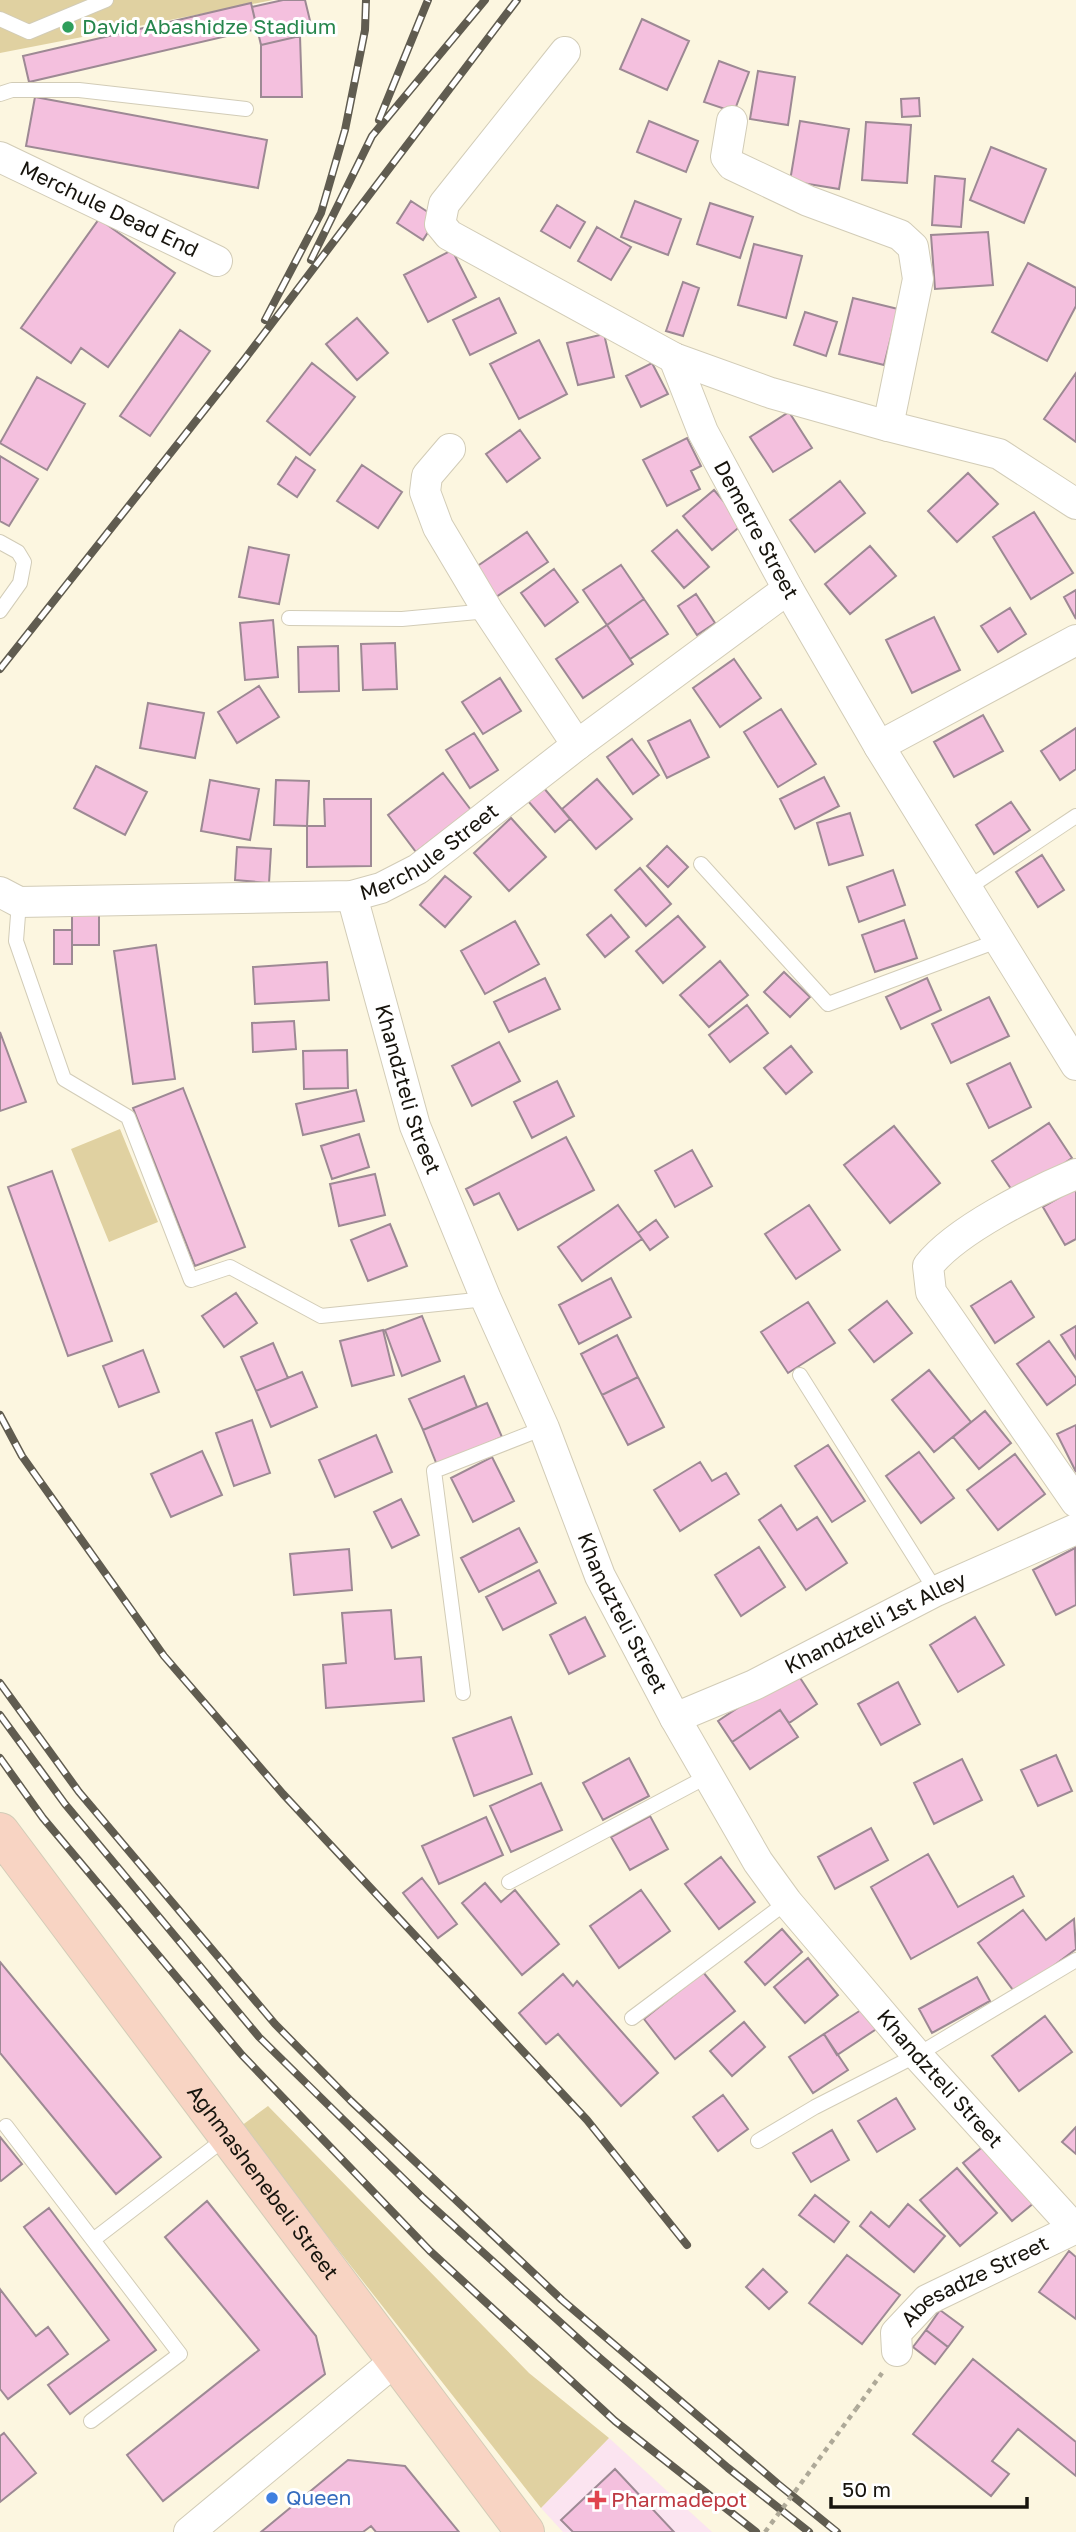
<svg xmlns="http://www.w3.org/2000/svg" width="1076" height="2532" font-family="'Golos Text',sans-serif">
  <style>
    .commercial { fill: #fbe4f0 }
    .green { fill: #e0d1a1 }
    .building { fill: #f4c0de; stroke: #9d8994; stroke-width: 2 }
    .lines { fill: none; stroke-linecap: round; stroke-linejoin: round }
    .service-casing { stroke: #d2ccb7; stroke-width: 16 }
    .minor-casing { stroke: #d2ccb7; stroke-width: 32 }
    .secondary-casing { stroke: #d2ccb7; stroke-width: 40 }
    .path { stroke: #aea998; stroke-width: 4.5; stroke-dasharray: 5 5; stroke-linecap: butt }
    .service { stroke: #fff; stroke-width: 14 }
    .minor { stroke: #fff; stroke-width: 30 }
    .secondary { stroke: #f8d4c3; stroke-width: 38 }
    .rail-casing { stroke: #605c50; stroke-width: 8 }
    .rail { stroke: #fff; stroke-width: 5; stroke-dasharray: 16; stroke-linecap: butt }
    .path-bridge { stroke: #aea998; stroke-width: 4.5; stroke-dasharray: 5 5; stroke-linecap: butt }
    .leisure-dot { fill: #2e9e5b; stroke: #fff; stroke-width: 2.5 }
    .shop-dot { fill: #3f7fe0; stroke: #fff; stroke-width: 2.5 }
    .health-dot { fill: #e0444e; stroke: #fff; stroke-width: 2.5 }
    .labels { text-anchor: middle; stroke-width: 6; stroke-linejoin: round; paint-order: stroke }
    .leisure-label { font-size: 21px; fill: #27864d; stroke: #fff; text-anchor: start }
    .street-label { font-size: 21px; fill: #17140d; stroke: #fff }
    .shop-label { font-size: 21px; fill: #366cbe; stroke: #fff; text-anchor: start }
    .health-label { font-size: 21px; fill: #be3a42; stroke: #fff; text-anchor: start }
  </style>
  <rect width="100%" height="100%" fill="#fcf6e0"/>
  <path class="commercial" d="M609 2438 712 2532H563L541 2508Z"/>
  <path class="green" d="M0 0H273L0 53Z
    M120 1129 158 1222 109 1242 71 1149Z
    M268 2106 529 2373 609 2438 541 2508 241 2126Z"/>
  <path class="building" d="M283 0H305L313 33 261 45 252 7Z
    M251 3 257 29 29 82 23 56Z
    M642 19 689 41 667 90 620 69Z
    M300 36 302 97H261V45Z
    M719 61 749 72 734 112 704 102Z
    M758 71 795 77 788 125 750 119Z
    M35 97 267 140 258 188 26 146Z
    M919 98 920 116 902 117 901 99Z
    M649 121 698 141 686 172 637 152Z
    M800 121 849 129 839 189 790 181Z
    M866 122 911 125 907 183 862 180Z
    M991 147 1046 169 1024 223 970 200Z
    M935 176 965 179 961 227 932 225Z
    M411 201 437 218 423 240 397 223Z
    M635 201 681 219 668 255 621 237Z
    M710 203 753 217 740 258 697 244Z
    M557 205 585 222 570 248 541 231Z
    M99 219 175 273 108 367 81 348 71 363 21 328Z
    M597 227 631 247 611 280 578 261Z
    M988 232 993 285 935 289 931 235Z
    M754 244 802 256 786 318 738 305Z
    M452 250 476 297 428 322 404 275Z
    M1028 263 1076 288V306L1047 361 992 332Z
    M683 282 699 288 683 336 666 331Z
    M499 298 516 333 470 355 453 320Z
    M853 298 898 309 884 365 839 354Z
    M805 312 837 322 826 356 794 345Z
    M357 318 388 353 357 380 326 344Z
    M180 330 210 351 150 436 120 416Z
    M604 334 614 377 578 385 567 343Z
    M539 340 567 394 519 419 490 364Z
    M312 363 355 397 310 455 267 421Z
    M652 363 668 394 641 407 626 376Z
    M1076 373V442L1044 419Z
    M37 377 85 404 47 470 0 443Z
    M789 412 812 448 773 472 750 437Z
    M520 430 540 458 507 482 486 454Z
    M687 438 701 466 691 471 700 489 667 506 643 460Z
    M0 456 38 479 9 526 0 521Z
    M296 457 315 470 297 497 278 484Z
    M362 465 402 492 378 528 337 501Z
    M968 473 998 504 957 542 928 511Z
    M840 481 865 513 815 552 790 520Z
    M714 490 743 524 712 550 683 516Z
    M1034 512 1073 573 1031 599 993 537Z
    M677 530 709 567 684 588 652 551Z
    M527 532 548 562 496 597 476 567Z
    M870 546 896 576 850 614 825 584Z
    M249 547 289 555 279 604 239 597Z
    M621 565 644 599 607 625 583 590Z
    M554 569 578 602 545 626 521 593Z
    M1076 590V619L1064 597Z
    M696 594 715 623 697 635 678 606Z
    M644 599 668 634 630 659 607 625Z
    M1010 608 1026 634 998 652 981 626Z
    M934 617 960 670 912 693 886 640Z
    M273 620 278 677 245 680 240 623Z
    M607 625 633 664 583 698 556 659Z
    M395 643 397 689 363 690 361 644Z
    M338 646 339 691 299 692 298 647Z
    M734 659 761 698 720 727 693 688Z
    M500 678 521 711 483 734 462 702Z
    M259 686 279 717 237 743 218 712Z
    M148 703 204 713 195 758 140 748Z
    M781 709 816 764 778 787 744 732Z
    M983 715 1003 751 954 777 934 742Z
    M690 720 709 757 667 778 648 741Z
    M1076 728V769L1060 780 1041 751Z
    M474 733 498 770 470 788 446 750Z
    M632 739 659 775 633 794 607 757Z
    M96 766 147 792 125 835 74 808Z
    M443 773 471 810 416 852 388 815Z
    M824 777 839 806 795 829 780 799Z
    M597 779 632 819 596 849 562 809Z
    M210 780 259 789 250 840 201 831Z
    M276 780 309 781 307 826 274 825Z
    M543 787 570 819 555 832 528 801Z
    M324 799H371V866L307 867V826H325Z
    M1011 802 1030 830 994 854 976 825Z
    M850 813 863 855 829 865 817 823Z
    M511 818 546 857 509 891 474 853Z
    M667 846 688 867 668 887 647 866Z
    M237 847 271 849 269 883 235 880Z
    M1042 855 1064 890 1038 907 1016 872Z
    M640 868 671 904 646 926 615 890Z
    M893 870 905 905 859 922 847 887Z
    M445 876 471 897 445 927 420 905Z
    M99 914V945H72V915Z
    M611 915 629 937 605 957 587 935Z
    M678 916 705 947 663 983 636 951Z
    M904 920 917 958 875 972 862 935Z
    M515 921 539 964 485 994 461 951Z
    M54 930H72V964H54Z
    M156 945 175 1079 133 1084 114 951Z
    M720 961 748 995 709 1027 680 995Z
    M327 962 329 1000 255 1004 253 967Z
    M784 972 810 997 790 1017 764 992Z
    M545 978 560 1009 509 1032 494 1002Z
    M927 978 941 1010 901 1029 886 997Z
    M989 997 1009 1036 951 1063 932 1024Z
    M747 1005 768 1033 730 1062 709 1035Z
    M294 1021 296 1049 253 1052 252 1023Z
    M0 1032 26 1102 0 1111Z
    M499 1042 520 1081 472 1106 452 1066Z
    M791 1046 812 1072 786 1094 764 1068Z
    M347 1050 348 1088 304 1089 303 1051Z
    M1010 1063 1031 1107 989 1128 967 1084Z
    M557 1081 574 1116 532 1138 514 1102Z
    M183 1088 245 1247 195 1266 133 1108Z
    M356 1090 364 1121 303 1135 296 1104Z
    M1049 1123 1072 1158 1016 1196 992 1161Z
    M894 1126 940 1183 890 1223 844 1165Z
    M359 1134 369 1167 332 1179 321 1146Z
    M566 1137 594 1190 518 1230 499 1193 474 1205 466 1189Z
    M692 1150 712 1186 675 1207 655 1171Z
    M52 1171 112 1341 68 1356 8 1187Z
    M375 1174 385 1215 339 1226 330 1184Z
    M1076 1188V1239L1065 1245 1043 1207Z
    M618 1205 642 1239 582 1281 558 1247Z
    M809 1205 840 1250 796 1279 765 1234Z
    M656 1220 668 1237 650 1250 638 1233Z
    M390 1224 407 1266 368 1281 351 1240Z
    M611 1278 631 1317 579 1344 559 1305Z
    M1011 1281 1034 1317 995 1343 971 1306Z
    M236 1293 257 1323 224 1347 202 1316Z
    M887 1301 912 1333 874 1362 849 1330Z
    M808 1302 835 1343 788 1373 761 1332Z
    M422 1316 440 1361 402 1376 385 1330Z
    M1076 1326V1359L1061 1335Z
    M383 1330 394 1375 352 1386 340 1341Z
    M617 1335 638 1377 602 1395 581 1354Z
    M1049 1341 1076 1378V1384L1047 1405 1017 1364Z
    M273 1343 288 1378 256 1391 241 1357Z
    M143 1350 159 1392 119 1407 103 1366Z
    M929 1370 971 1422 934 1452 892 1400Z
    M302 1372 317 1407 271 1427 256 1391Z
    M464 1376 477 1407 423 1430 409 1399Z
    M638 1377 664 1427 628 1445 602 1395Z
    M487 1403 502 1437 437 1465 423 1430Z
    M985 1411 1011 1443 979 1469 953 1437Z
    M252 1420 270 1473 234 1486 216 1433Z
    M1076 1425V1472L1057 1434Z
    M376 1435 392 1472 335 1497 319 1460Z
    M828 1445 865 1501 832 1522 795 1466Z
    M202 1451 222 1495 171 1517 151 1474Z
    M919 1452 954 1498 921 1523 886 1476Z
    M1015 1454 1045 1494 998 1530 967 1490Z
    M492 1457 514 1501 473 1522 451 1478Z
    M700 1462 712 1481 726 1473 739 1494 680 1531 654 1490Z
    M401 1499 419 1535 392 1548 374 1512Z
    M781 1505 797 1530 817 1517 847 1563 806 1590 759 1520Z
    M519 1528 537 1562 479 1592 461 1558Z
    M759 1547 785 1587 741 1616 715 1575Z
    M1075 1548 1076 1605 1056 1615 1033 1570Z
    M349 1549 352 1590 294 1595 290 1554Z
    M539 1570 556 1603 503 1630 486 1597Z
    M391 1610 395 1659 421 1657 424 1701 326 1708 323 1665 346 1663 342 1613Z
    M585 1617 605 1656 569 1674 550 1635Z
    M975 1617 1004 1665 958 1692 930 1645Z
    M795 1670 817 1704 789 1723 780 1710 732 1742 718 1721Z
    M898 1682 920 1724 881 1745 858 1704Z
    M780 1710 798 1737 750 1769 732 1742Z
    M511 1717 532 1774 474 1796 453 1738Z
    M1056 1755 1072 1791 1038 1806 1021 1770Z
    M629 1758 649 1796 603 1820 583 1783Z
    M962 1759 982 1800 934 1824 914 1783Z
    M541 1783 562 1830 511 1852 490 1806Z
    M650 1816 668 1849 630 1870 611 1837Z
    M486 1817 503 1855 439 1884 422 1846Z
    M871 1828 888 1860 835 1889 818 1857Z
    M928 1854 958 1907 1013 1876 1024 1896 911 1959 871 1887Z
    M721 1857 755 1902 719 1929 685 1884Z
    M422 1878 457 1924 438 1938 403 1893Z
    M485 1883 501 1902 515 1890 559 1944 522 1975 462 1903Z
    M641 1890 670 1931 619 1968 590 1926Z
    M1023 1910 1046 1940 1074 1919 1076 1949 1016 1994 978 1943Z
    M782 1929 802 1952 765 1985 745 1962Z
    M808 1958 838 1995 805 2023 774 1987Z
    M0 1962 161 2157 116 2194 0 2053Z
    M703 1972 735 2011 675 2059 644 2019Z
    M563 1974 573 1986 577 1981 658 2073 621 2106 558 2034 546 2044 519 2013Z
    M977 1977 990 2001 932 2033 919 2009Z
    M864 2008 878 2028 837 2055 824 2034Z
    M1045 2016 1072 2052 1019 2091 992 2056Z
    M744 2022 765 2047 732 2076 710 2051Z
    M824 2034 848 2070 813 2093 789 2057Z
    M723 2095 748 2129 718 2151 693 2117Z
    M896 2098 915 2129 877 2152 858 2121Z
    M1076 2127V2154L1062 2142Z
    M832 2130 849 2160 811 2182 793 2153Z
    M0 2137 22 2164 1 2181 0 2180Z
    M986 2144 1035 2202 1012 2221 963 2163Z
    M957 2168 997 2213 960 2246 920 2200Z
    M815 2195 849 2222 834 2242 799 2215Z
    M207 2201 316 2336 325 2374 163 2501 127 2455 259 2350 165 2237Z
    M908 2204 945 2236 914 2272 860 2226 871 2212 889 2227Z
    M49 2208 156 2350 70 2414 48 2385 109 2340 24 2227Z
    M1069 2251 1076 2257V2319L1039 2292Z
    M847 2255 900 2295 862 2344 809 2303Z
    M763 2269 787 2292 769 2309 746 2287Z
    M0 2289 36 2336 48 2327 68 2354 8 2399 0 2389Z
    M940 2310 963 2327 948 2347 926 2330Z
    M926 2330 948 2347 935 2364 913 2347Z
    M973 2359 1076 2442V2476L1018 2429 992 2461 1009 2474 991 2496 913 2434Z
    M4 2433 36 2473 0 2502V2436Z
    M348 2460 405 2466 459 2532H376L371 2526 363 2532H261Z
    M615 2469 674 2532H573L561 2520Z"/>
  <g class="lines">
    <defs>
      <path id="service" d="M0 19 29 32 106 0
        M0 94 12 90H79L246 109
        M0 542 18 552 24 562 20 583 0 611
        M289 618 402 619 488 611
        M701 864 828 1004 1000 940
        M968 888 1076 816
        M19 902 16 941 64 1079 128 1117 191 1280 230 1267 321 1316 486 1299
        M800 1375 936 1591
        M463 1693 434 1471 544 1428
        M509 1882 708 1776
        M632 2018 787 1902
        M6 2126 180 2354 91 2421
        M758 2141 815 2107 917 2055 1076 1960
        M93 2240 227 2137"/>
      <g id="minor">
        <path d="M565 52 444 204 440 224 449 235 674 358 771 393 888 426 999 454 1076 504"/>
        <path d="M732 121 726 157 732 165 808 201 900 235 913 247 918 279 888 426"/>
        <path id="s1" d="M0 157 217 261"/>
        <path id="s2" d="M674 358 703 432 788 589 879 746 1076 1065"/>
        <path d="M450 449 427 476 425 492 438 527 488 611 577 745"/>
        <path d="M879 746 1076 640"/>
        <path id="s3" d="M0 892 19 902 352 896 381 888 418 869 577 745 788 589"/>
        <path id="s4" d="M352 896 415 1126 486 1299 544 1428 600 1576 675 1718 758 1862 787 1902 917 2055 1075 2229"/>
        <path d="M1076 1174C1033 1192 956 1230 928 1266L931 1292 1076 1502"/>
        <path id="s5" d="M675 1718 754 1685 936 1591 1076 1529"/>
        <path id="s6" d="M897 2351 896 2333 927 2300 1076 2228"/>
        <path d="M189 2532 395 2361"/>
      </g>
      <g id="secondary">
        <path id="s7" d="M0 1832 525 2532"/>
      </g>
    </defs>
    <use href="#service" class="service-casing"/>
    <use href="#minor" class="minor-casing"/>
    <use href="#secondary" class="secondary-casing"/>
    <path class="path" d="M856 2409 882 2373"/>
    <use href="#service" class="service"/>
    <use href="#minor" class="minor"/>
    <use href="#secondary" class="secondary"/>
    <defs>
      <path id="rail" d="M379 120 428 0
        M311 260 372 136 485 0
        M265 320 321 213 345 130 365 30 366 0
        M0 669 244 360 517 0
        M0 1415 22 1456 164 1656 283 1794 587 2120 687 2245
        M0 1683 79 1792 275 2024 351 2101 562 2300 778 2484 837 2532
        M0 1715 65 1804 259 2037 423 2198 594 2353 728 2468 809 2532
        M0 1758 43 1818 242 2055 430 2251 615 2421 756 2532"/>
    </defs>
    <use href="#rail" class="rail-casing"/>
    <use href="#rail" class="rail"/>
    <path class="path-bridge" d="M765 2532 856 2409"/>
  </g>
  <circle class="leisure-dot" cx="68" cy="27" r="7"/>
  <circle class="shop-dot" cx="272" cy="2498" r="7"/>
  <path class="health-dot" d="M593.5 2489.5h7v7h7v7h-7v7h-7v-7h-7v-7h7z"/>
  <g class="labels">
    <g class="leisure-label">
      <text x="82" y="34">David Abashidze Stadium</text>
    </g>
    <g class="street-label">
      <text dy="7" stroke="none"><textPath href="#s1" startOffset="121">Merchule Dead End</textPath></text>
      <text dy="7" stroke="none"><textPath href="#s2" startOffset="191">Demetre Street</textPath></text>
      <text dy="7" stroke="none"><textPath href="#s3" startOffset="444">Merchule Street</textPath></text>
      <text dy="7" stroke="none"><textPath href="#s4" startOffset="201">Khandzteli Street</textPath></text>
      <text dy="7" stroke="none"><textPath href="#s4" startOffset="768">Khandzteli Street</textPath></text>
      <text dy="7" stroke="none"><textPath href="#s5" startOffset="222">Khandzteli 1st Alley</textPath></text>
      <text dy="7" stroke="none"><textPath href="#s4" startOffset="1335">Khandzteli Street</textPath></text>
      <text dy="7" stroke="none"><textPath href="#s7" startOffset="438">Aghmashenebeli Street</textPath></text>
      <text dy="7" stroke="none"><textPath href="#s6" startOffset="114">Abesadze Street</textPath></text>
    </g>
    <g class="shop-label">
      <text x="286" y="2505">Queen</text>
    </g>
    <g class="health-label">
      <text x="611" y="2507">Pharmadepot</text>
    </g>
  </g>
  <path d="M831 2497v10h196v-10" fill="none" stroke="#17140d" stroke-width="3.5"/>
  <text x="842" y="2497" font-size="21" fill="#17140d" stroke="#ffffff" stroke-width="5" paint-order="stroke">50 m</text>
</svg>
